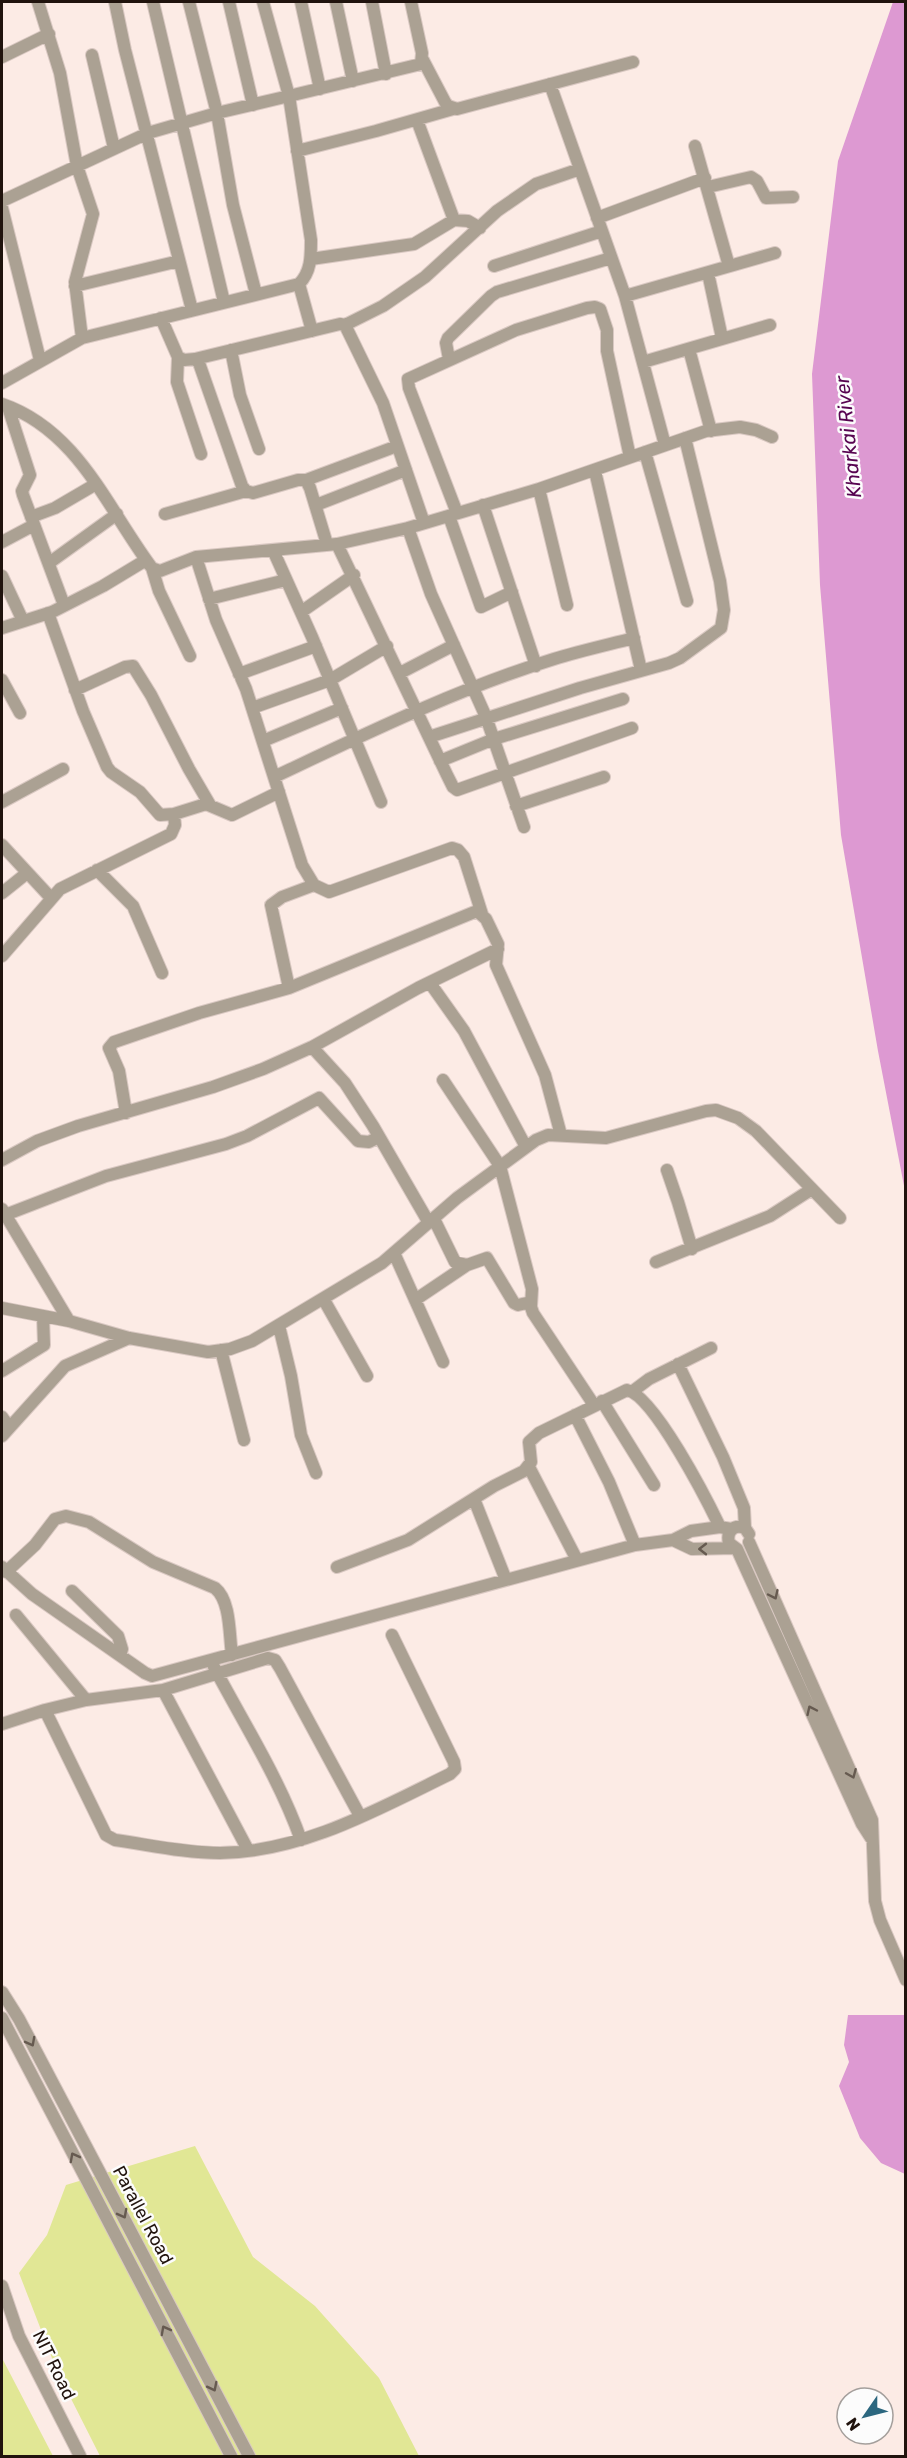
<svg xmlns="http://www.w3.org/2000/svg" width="907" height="2458" font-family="Rubik,sans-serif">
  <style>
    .green { fill: #e1e795 }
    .water { fill: #dd99d2 }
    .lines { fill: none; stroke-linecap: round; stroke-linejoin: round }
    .street-casing { stroke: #d9c8c2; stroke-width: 14 }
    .street { stroke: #aba193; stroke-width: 12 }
    .oneway { stroke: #665a50 }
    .labels { text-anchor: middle; stroke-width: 5; stroke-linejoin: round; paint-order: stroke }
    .street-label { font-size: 18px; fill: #20130d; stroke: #fcfcfc }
    .water-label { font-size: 20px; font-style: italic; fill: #570450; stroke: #fcfcfc }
  </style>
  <rect width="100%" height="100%" fill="#fcebe5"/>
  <path class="green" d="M195 2146 253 2257 315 2306 379 2378 419 2456H100L57 2371 19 2273 47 2235 66 2185Z
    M2 2358 53 2456H2Z"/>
  <path class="water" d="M893 2H906L905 1191 878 1051 841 835 820 585 812 374 838 161Z
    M848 2015H905V2174L881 2163 860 2138 839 2086 849 2062 844 2045Z"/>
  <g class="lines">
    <defs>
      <path id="street" d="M38 2 60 73 77 166 93 214 75 282 82 338
        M115 2 125 50 192 310
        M153 2 224 302
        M189 2 217 113 233 205 256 294
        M229 2 253 105
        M301 2 320 89
        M336 2 353 81
        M372 2 386 74
        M92 55 114 148
        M2 57 49 34
        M423 60 445 102 448 106 457 109 633 62
        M550 84 625 296 665 445
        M417 120 454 220
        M695 146 729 266
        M297 151 376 131 453 109
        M708 187 751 177 757 181 766 198 793 197
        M2 201 148 133 217 113 289 96 263 2
        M2 208 40 360
        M597 218 705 178
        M311 259 414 244 454 220 468 221 480 228
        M494 266 602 231
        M708 273 722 338
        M299 284 312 331
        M75 286 179 261
        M625 296 775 253
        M161 318 178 357 184 360 195 359 199 363 242 486 246 491 253 493 298 480H306L310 488 327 544
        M345 325 383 306 425 277 497 211 536 184 580 169
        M689 349 711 431
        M231 350 240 395 259 449
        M178 357 177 382 201 454
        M195 359 340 324 345 325 383 403 424 523
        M449 359 446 343 448 338 491 296 497 292 611 258
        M643 362 770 325
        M2 383 82 338 299 284C311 272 311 257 311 240L289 96 421 64 422 53 411 2
        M2 404C78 430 107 508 152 568L160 571 196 557 337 544 408 528 539 489 706 431 740 427 756 430 772 437
        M8 407 30 475 22 491 23 495 64 605
        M645 452 687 601
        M595 471 641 670
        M306 480 397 446
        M539 489 567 605
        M316 505 406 470
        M483 505 536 666
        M457 513 409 388 408 379 516 330 587 308 595 307 600 309 607 330V351L630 457
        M165 514 246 491
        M449 516 481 607 512 592
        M31 517 55 508 96 484
        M408 528 431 594 486 717 524 827
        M2 542 34 525
        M337 544 447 775 453 787 457 790 632 728
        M273 550 312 637 381 802
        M196 557 216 620 246 689 302 865 314 885 329 892 452 848 458 850 464 857 482 914
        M49 563 117 514
        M152 568 159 591 190 656
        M2 576 23 621
        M209 599 286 580
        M301 612 354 575
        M48 613 83 711 107 767 111 772 140 792 160 815 174 814 206 804 232 815 279 792
        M2 628 52 612 103 586 146 560
        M400 673 454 645
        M239 674 316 646
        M2 680 20 713
        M75 690 125 667 133 666 151 695 189 769 210 805
        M252 708 330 680 387 646
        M429 737 580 688 669 663 680 658 721 628 724 610 720 581 685 438
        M263 741 342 708
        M440 761 494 739 623 699
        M274 777C365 734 457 689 554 659 580 651 607 645 634 638
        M2 802 63 769
        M516 806 604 777
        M2 845 51 898
        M97 870 133 906 162 973
        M2 893 27 873
        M2 956 60 889 171 834 175 825 174 814
        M430 983 464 1031 526 1147
        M289 988 271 905 282 897 314 885
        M312 1047 418 988 498 949
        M443 1080 500 1166 532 1289 531 1307 533 1313 594 1405
        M126 1113 119 1071 109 1048 114 1042 199 1013 289 988 477 911 486 919 498 944 496 965 545 1075 561 1135
        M2 1160 37 1141 78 1126 213 1087 263 1069 312 1047 345 1083 373 1126 429 1223
        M667 1170 678 1202 692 1249
        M2 1209 69 1321
        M5 1215 106 1176 226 1144 247 1136 319 1098 358 1141 369 1142 379 1137
        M434 1219 455 1262 467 1265 487 1258 514 1303 518 1305 531 1302
        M394 1253 443 1362
        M656 1262 770 1216 812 1189
        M324 1300 367 1376
        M415 1300 467 1265
        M2 1308 69 1321 129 1338 208 1352 230 1349 252 1341 382 1263 457 1198 536 1140 548 1135 606 1138 706 1111 716 1110 738 1118 756 1131 840 1218
        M279 1326 291 1376 301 1435 316 1473
        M221 1350 244 1440
        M678 1364 723 1457 744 1508 745 1528 749 1534
        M2 1371 44 1345 43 1316
        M633 1391 649 1379 711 1348
        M602 1401 654 1485
        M575 1415 609 1482 635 1545
        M2 1417 9 1427
        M2 1436 65 1366 129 1338
        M529 1467 577 1560
        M474 1499 506 1580
        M745 1528C734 1524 726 1531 729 1543L737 1549 862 1824 871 1838
        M673 1540 692 1549 734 1548
        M749 1542 872 1820 875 1901 880 1920 906 1980
        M2 1567 32 1594 145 1673 152 1676 635 1545 673 1540 691 1531 720 1527 731 1529
        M337 1567 408 1540 494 1486 524 1471 531 1462 529 1442 539 1433 627 1390C654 1396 707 1500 720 1527
        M6 1572 35 1545 55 1519 66 1516 89 1522 153 1562 215 1588C231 1601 229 1635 232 1655
        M72 1591 118 1636 122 1649 120 1655
        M16 1615 86 1700
        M214 1667C244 1724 279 1778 301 1840
        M163 1690 248 1850
        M45 1710 106 1835 115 1840C150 1845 185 1853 220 1853 303 1852 378 1809 450 1774L455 1769 454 1762 392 1635
        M2 1724 45 1710 86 1700 163 1690 268 1658 275 1660 280 1668 360 1816
        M2 1992 19 2019 249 2456
        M2 2018 231 2456
        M2 2286 19 2336 80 2456"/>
    </defs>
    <use href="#street" class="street-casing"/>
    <use href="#street" class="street"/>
  </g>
  <defs><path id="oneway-chevron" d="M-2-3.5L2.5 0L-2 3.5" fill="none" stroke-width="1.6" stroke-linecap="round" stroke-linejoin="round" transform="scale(1.5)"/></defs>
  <g class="oneway">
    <use href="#oneway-chevron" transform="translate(703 1549) rotate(180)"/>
    <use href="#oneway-chevron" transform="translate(774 1595) rotate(65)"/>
    <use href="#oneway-chevron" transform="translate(811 1710) rotate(-115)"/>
    <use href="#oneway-chevron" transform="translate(852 1774) rotate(67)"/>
    <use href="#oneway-chevron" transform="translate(31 2042) rotate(62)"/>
    <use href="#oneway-chevron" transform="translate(74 2157) rotate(-118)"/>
    <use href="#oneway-chevron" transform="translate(123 2214) rotate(62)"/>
    <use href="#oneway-chevron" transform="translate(165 2330) rotate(-118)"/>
    <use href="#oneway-chevron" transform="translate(213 2387) rotate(63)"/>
  </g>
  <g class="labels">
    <g class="street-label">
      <text transform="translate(143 2215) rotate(62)" y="6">Parallel Road</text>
      <text transform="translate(54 2365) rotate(64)" y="6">NIT Road</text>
    </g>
    <g class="water-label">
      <text transform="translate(848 437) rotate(-96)" y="7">Kharkai River</text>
    </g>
  </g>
  <rect width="907" height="2458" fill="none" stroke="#20130d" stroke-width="6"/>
  <g transform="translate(865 2416) rotate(235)"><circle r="28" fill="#fcfcfc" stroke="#a49f9c" stroke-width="1.5"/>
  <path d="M0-4.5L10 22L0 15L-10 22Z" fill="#2c677f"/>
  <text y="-9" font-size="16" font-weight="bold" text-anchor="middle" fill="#20130d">N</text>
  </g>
</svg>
